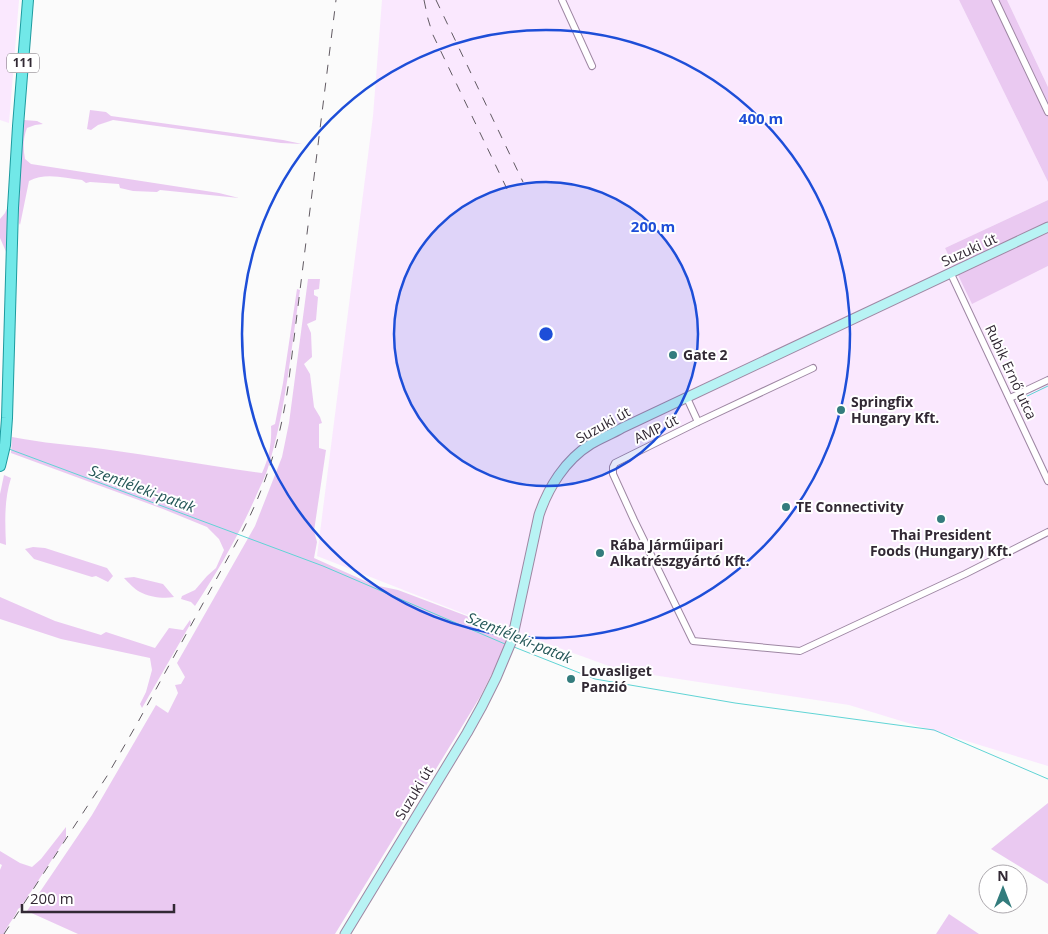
<svg xmlns="http://www.w3.org/2000/svg" width="1048" height="934" font-family="'Open Sans',sans-serif">
  <style>
    .built { fill: #fae8fe }
    .green { fill: #eac9f1 }
    .lines { fill: none; stroke-linecap: round; stroke-linejoin: round }
    .stream { stroke: #60d4d5; stroke-width: 1 }
    .minor-casing { stroke: #9e87a3; stroke-width: 8 }
    .secondary-casing { stroke: #9e87a3; stroke-width: 11 }
    .primary-casing { stroke: #1d9b9f; stroke-width: 12 }
    .minor { stroke: #fff; stroke-width: 6 }
    .secondary { stroke: #b8f3f4; stroke-width: 9 }
    .primary { stroke: #71e8e8; stroke-width: 10 }
    .rail { stroke: #615a62; stroke-width: 1; stroke-dasharray: 9 9; stroke-linecap: butt }
    .ring { fill: none; stroke: #1d4ed8; stroke-width: 2.5 }
    .poi-dot { fill: #337c7d; stroke: #fff; stroke-width: 2 }
    .labels { text-anchor: middle; stroke-width: 4; stroke-linejoin: round; paint-order: stroke }
    .shield { fill: #fff; stroke: #706971; stroke-width: 1 }
    .shield-label { font-size: 12px; font-weight: bold; fill: #322934 }
    .street-label { font-size: 14px; fill: #322934; stroke: #fff }
    .poi-label { font-size: 14px; font-weight: bold; fill: #322934; stroke: #fff; text-anchor: start }
    .water-label { font-size: 15px; font-style: italic; fill: #255758; stroke: #fff }
    .centre { fill: #1d4ed8; stroke: #fff; stroke-width: 2.5 }
    .ring-label { font-size: 15px; text-anchor: middle; font-weight: bold; fill: #1d4ed8; stroke: #fff; stroke-width: 4; stroke-linejoin: round; paint-order: stroke }
  </style>
  <rect width="100%" height="100%" fill="#fbfbfb"/>
  <path class="built" d="M0 0H19L9 123 0 120Z
    M382 0H959L1048 182V200L945 248 973 303 1048 266V766L849 705 620 670 462 613 317 556 373 116Z
    M1007 0H1048V87Z"/>
  <path class="green" d="M959 0H1007L1048 87V182Z
    M90 110 106 112 111 116 283 140 302 144 281 143 113 120 98 125 91 130 87 129Z
    M24 120 37 121 43 124 35 125 27 128C23 138 23 148 25 159L31 164 219 193 239 198 160 190 157 192 133 191 120 188 119 184 90 182 86 183 82 180C65 178 45 172 29 181L20 225 19 223V174L22 125Z
    M1048 200V266L972 304 945 248Z
    M8 206 7 254 0 238V219L5 213Z
    M308 279H320L319 289 314 290V295L318 297 316 320 307 324 311 333 312 357 304 364 310 374 314 407 320 417 322 423 319 424V448L326 450 314 531 317 542 314 558 374 585 398 590 509 632 504 650 480 697 335 934H78L27 911 92 815 156 705 168 713 178 693 175 685 181 684 185 677 177 663 255 526 282 457 289 423Z
    M297 289 300 290C291 349 286 410 268 468 265 477 260 487 256 496 239 535 218 571 195 606L191 602 181 599 182 596 195 590 207 576 216 568 224 550 219 539 207 527 163 509 11 453 12 437C42 443 72 445 103 449 156 456 208 466 262 473 269 458 272 442 271 426L275 424 283 383Z
    M4 475 11 478C4 500 5 522 6 545L0 543V494Z
    M33 547 45 548 107 568 113 576 108 582 96 576 92 577 34 559 25 549Z
    M134 577 163 584 174 597C164 599 149 597 140 592 134 589 129 583 124 578Z
    M0 597 55 621 101 635 106 632 155 648 169 628 183 630 190 620 191 623 142 708 140 704 146 692 152 670 150 658 61 639 0 619Z
    M1048 803V884L991 849Z
    M66 827V838L21 907 18 909C15 918 7 925 4 934H0V870L2 865 0 864V851L20 863 32 867 41 859Z
    M949 914 979 934H936Z"/>
  <g class="lines">
    <path class="stream" d="M1019 400 1048 386
      M9 449 323 566 505 644
      M514 647 595 679 735 703 934 730 1048 779"/>
    <defs>
      <path id="minor" d="M562 0 592 66
        M995 0 1048 112
        M951 274 1048 481
        M813 368 698 422 615 463 613 467V474L634 520 693 641 800 651 965 574 1048 532
        M687 398 698 422
        M1010 398 1048 380"/>
      <path id="secondary" d="M345 934 467 733 482 706 496 678 512 640 539 515C548 488 565 460 591 444 601 438 612 434 622 428L1048 227"/>
      <path id="primary" d="M0 466 5 445 7 418 13 208 18 126 28 0"/>
    </defs>
    <use href="#minor" class="minor-casing"/>
    <use href="#secondary" class="secondary-casing"/>
    <use href="#primary" class="primary-casing"/>
    <use href="#minor" class="minor"/>
    <use href="#secondary" class="secondary"/>
    <use href="#primary" class="primary"/>
    <path class="rail" d="M424 0 428 19 433 35 507 189
      M436 0 523 182
      M4 934 107 776 138 722 241 534C266 486 280 441 288 387L336 0"/>
  </g>
  <circle cx="546" cy="334" r="152" fill="#1d4ed8" fill-opacity=".12"/>
  <g class="ring">
    <circle cx="546" cy="334" r="152"/>
    <circle cx="546" cy="334" r="304"/>
  </g>
  <g class="poi-dot">
    <circle cx="673" cy="355" r="5"/>
    <circle cx="841" cy="410" r="5"/>
    <circle cx="786" cy="507" r="5"/>
    <circle cx="941" cy="519" r="5"/>
    <circle cx="600" cy="553" r="5"/>
    <circle cx="571" cy="679" r="5"/>
  </g>
  <g class="labels">
    <rect class="shield" x="7" y="53.5" width="32" height="19" rx="4"/>
    <g class="shield-label">
      <text x="23" y="67">111</text>
    </g>
    <g class="street-label">
      <text transform="translate(969 250) rotate(-25)" y="5">Suzuki út</text>
      <text transform="translate(1011 372) rotate(65)" y="5">Rubik Ernő utca</text>
      <text transform="translate(603 425) rotate(-29)" y="5">Suzuki út</text>
      <text transform="translate(656 429) rotate(-26)" y="5">AMP út</text>
      <text transform="translate(414 793) rotate(-59)" y="5">Suzuki út</text>
    </g>
    <g class="poi-label">
      <text x="683" y="360">Gate 2</text>
      <text x="851" y="407">Springfix<tspan x="851" dy="16">Hungary Kft.</tspan></text>
      <text x="796" y="512">TE Connectivity</text>
      <text x="941" y="540" text-anchor="middle">Thai President<tspan x="941" dy="16">Foods (Hungary) Kft.</tspan></text>
      <text x="610" y="550">Rába Járműipari<tspan x="610" dy="16">Alkatrészgyártó Kft.</tspan></text>
      <text x="581" y="676">Lovasliget<tspan x="581" dy="16">Panzió</tspan></text>
    </g>
    <g class="water-label">
      <text transform="translate(142 489) rotate(20)" y="5">Szentléleki-patak</text>
      <text transform="translate(519 638) rotate(22)" y="5">Szentléleki-patak</text>
    </g>
  </g>
  <circle cx="546" cy="334" r="8" class="centre"/>
  <g class="ring-label">
    <text x="761" y="124">400 m</text>
    <text x="653" y="232">200 m</text>
  </g>
  <g transform="translate(1003 889)"><circle r="24" fill="#ffffff" stroke="#ada9ae"/>
  <path d="M0-4L9 19L0 12L-9 19Z" fill="#337c7d"/>
  <text y="-8" font-size="14" font-weight="bold" text-anchor="middle" fill="#322934">N</text>
  </g>
  <path d="M22 904v8h152v-8" fill="none" stroke="#322934" stroke-width="2.5"/>
  <text x="30" y="904" font-size="15" fill="#322934" stroke="#ffffff" stroke-width="4" paint-order="stroke">200 m</text>
</svg>
